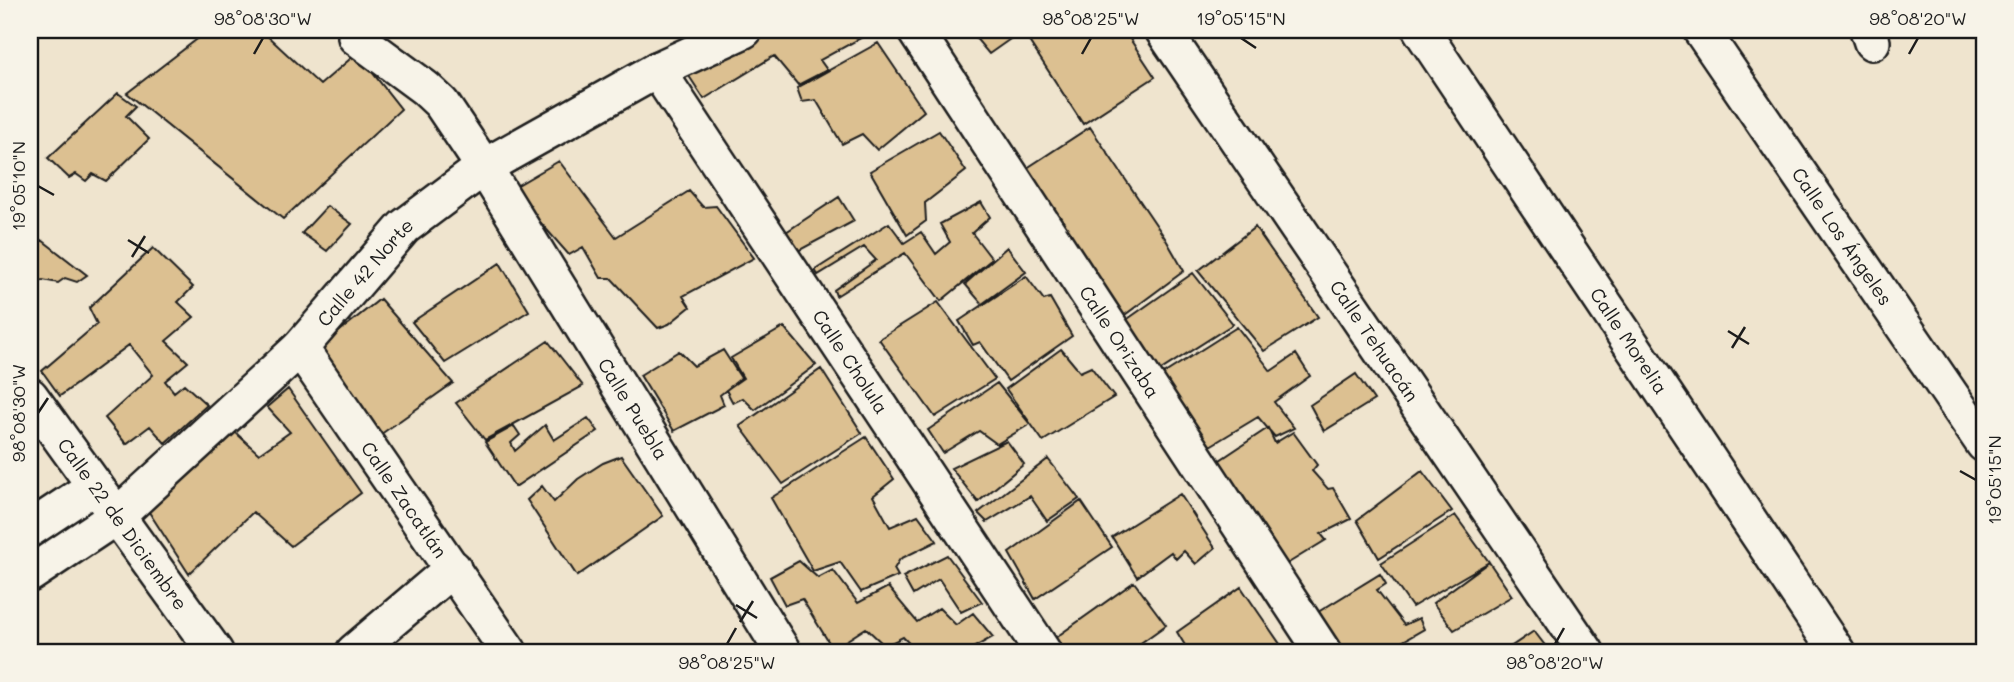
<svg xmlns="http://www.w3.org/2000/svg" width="2014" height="682" font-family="Mali,sans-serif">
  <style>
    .building { fill: #dcc091; stroke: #1c1c1c; stroke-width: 2 }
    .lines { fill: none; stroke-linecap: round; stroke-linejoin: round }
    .minor-casing { stroke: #1c1c1c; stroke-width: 40 }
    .minor { stroke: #f7f3e8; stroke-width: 35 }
    .ticks { fill: none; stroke: #1c1c1c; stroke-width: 2.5 }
    .labels { text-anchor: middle; stroke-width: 5; stroke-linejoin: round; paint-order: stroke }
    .street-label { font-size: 19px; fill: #1c1c1c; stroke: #f7f3e8 }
    .neatline { fill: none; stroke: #1c1c1c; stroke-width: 2.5 }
    .ticks-label { font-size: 18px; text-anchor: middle; fill: #1c1c1c }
  </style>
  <rect width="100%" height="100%" fill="#efe4ce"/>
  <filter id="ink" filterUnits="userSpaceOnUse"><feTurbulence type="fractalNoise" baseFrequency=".0143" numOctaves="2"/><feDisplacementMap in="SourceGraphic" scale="14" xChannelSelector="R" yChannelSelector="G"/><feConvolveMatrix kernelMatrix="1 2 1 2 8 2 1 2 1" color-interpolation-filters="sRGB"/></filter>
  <g filter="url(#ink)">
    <path class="building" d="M209 30H261L320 85 357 53 401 109 283 219 127 93Z
      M773 30H868L870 33 820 60 827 70 798 85 774 56 704 99 687 73Z
      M969 30H1023L989 54Z
      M1033 30H1124L1155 77 1083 124 1025 35Z
      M878 43 924 111 877 150 862 134 842 144 816 100 802 102 797 88Z
      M118 93 136 106 126 116 149 139 106 181 93 174 86 181 76 174 69 178 48 158Z
      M1090 127 1165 238 1184 271 1118 320 1021 172Z
      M939 131 966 171 925 203 926 221 907 235 870 171Z
      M559 161 616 237 689 191 703 207 716 206 754 258 683 296 690 307 669 324 658 328 611 278H601L583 247 569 255 511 189Z
      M839 197 854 221 798 251 786 232Z
      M981 202 990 217 972 233 992 259 941 301 905 253 836 296 834 290 876 260 864 247 818 275 815 270 889 223 904 243 921 232 936 254 950 242 940 224Z
      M327 206 352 224 327 251 302 233Z
      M1255 227 1318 317 1264 351 1198 271Z
      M42 240 87 275 77 282 65 278 58 283 43 280 30 290V246L32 248Z
      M1007 247 1026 272 982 304 965 284Z
      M153 248 193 287 178 302 194 317 166 341 188 362 165 381 174 392 184 384 207 405 165 443 150 426 126 444 105 418 153 375 129 345 60 396 42 371 97 324 89 308Z
      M500 263 529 311 445 363 412 322Z
      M1193 273 1233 324 1153 375 1122 323Z
      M1026 276 1044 300 1050 298 1072 336 1008 381 980 342 973 345 959 321Z
      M380 299 453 383 377 437 311 354Z
      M938 302 995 379 935 417 879 339Z
      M784 327 816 365 755 410 743 398 733 403 726 390 743 378 731 358Z
      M1237 327 1271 371 1296 354 1310 376 1274 402 1294 428 1275 437 1258 417 1205 449 1157 378Z
      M548 341 583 386 485 440 456 403Z
      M1061 349 1080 372 1091 367 1114 397 1043 441 1006 389Z
      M723 350 741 378 720 395 724 405 674 431 640 375 679 351 694 366Z
      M821 369 862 433 783 484 740 426Z
      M1356 374 1374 400 1324 431 1310 405Z
      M997 383 1030 424 997 444 979 431 943 453 928 430Z
      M288 389 361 493 291 546 253 512 189 574 147 509 235 432 259 454 290 432 267 407Z
      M588 418 598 431 515 487 485 442 514 426 520 435 511 443 515 451 545 425 554 440Z
      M1268 428 1275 443 1293 432 1317 465 1312 471 1328 489 1333 488 1351 519 1321 534 1326 540 1282 567 1214 464Z
      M866 437 894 479 873 496 890 527 918 515 937 541 900 559 894 569 898 576 861 592 840 562 813 571 771 498Z
      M1007 441 1024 464 978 502 951 468Z
      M621 456 663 516 577 576 527 500 542 486 554 502 578 479 603 463Z
      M1048 459 1079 499 1047 521 1030 496 987 522 978 513Z
      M1422 471 1452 511 1379 558 1357 520Z
      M1180 494 1215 548 1196 564 1184 551 1176 559 1171 552 1137 577 1112 537Z
      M1081 501 1112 547 1035 599 1009 553Z
      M1455 515 1489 562 1412 607 1381 563Z
      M947 555 982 602 961 612 939 579 913 595 903 577Z
      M799 561 818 578 833 570 858 603 888 587 917 622 939 608 956 625 973 613 993 637 971 649 969 652H943L937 646 917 652 903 637 885 646 866 628 833 649 802 599 785 605 770 577Z
      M1489 562 1512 596 1454 630 1433 603Z
      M1380 574 1386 584 1377 590 1404 625 1419 618 1424 629 1384 652H1335L1310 617Z
      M1134 582 1166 625 1128 652H1065L1055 638Z
      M1241 587 1280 644 1267 652H1189L1177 632Z
      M1534 631 1550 652H1503Z"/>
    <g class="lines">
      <defs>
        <g id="minor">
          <path id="s1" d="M915 30 1323 652"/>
          <path id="s2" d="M1163 30 1586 652"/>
          <path id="s3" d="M1421 30 1837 652"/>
          <path id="s4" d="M1701 30 1984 444"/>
          <path d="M1868 30 1872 42"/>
          <path id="s5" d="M356 37 425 88 441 103 484 167 783 652"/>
          <path id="s6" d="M657 70 1043 652"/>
          <path id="s7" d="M300 348 509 652"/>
          <path id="s8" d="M30 396 215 652"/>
          <path d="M30 529 95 486"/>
          <path id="s9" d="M30 574 117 516 300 348 404 227 484 167 657 70 744 30"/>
          <path d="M354 652 453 568"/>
        </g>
      </defs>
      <use href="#minor" class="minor-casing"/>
      <use href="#minor" class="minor"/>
    </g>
  </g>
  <path class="ticks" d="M1241 38 1256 48M254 54 263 38M1082 54 1091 38M1909 54 1918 38M38 186 54 195M128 240 149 253M132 257 145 236M1728 331 1749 344M1732 348 1745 327M38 413 48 398M1960 471 1976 480M736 605 757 618M740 622 753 601M727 644 736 628M1555 644 1564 628"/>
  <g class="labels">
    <g class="street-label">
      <text dy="7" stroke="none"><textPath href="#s4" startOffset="250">Calle Los Ángeles</textPath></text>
      <text dy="7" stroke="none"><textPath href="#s9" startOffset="453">Calle 42 Norte</textPath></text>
      <text dy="7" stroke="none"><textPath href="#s1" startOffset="373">Calle Orizaba</textPath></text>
      <text dy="7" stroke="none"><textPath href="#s2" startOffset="376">Calle Tehuacán</textPath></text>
      <text dy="7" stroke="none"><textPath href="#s3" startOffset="374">Calle Morelia</textPath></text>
      <text dy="7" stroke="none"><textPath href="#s6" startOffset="350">Calle Cholula</textPath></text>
      <text dy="7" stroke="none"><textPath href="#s5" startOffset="469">Calle Puebla</textPath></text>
      <text dy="7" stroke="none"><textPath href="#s7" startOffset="184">Calle Zacatlán</textPath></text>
      <text dy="7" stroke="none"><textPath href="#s8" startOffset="158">Calle 22 de Diciembre</textPath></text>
    </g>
  </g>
  <rect width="2014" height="682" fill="none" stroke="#f7f3e8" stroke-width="77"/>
  <rect x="38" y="38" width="1938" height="606" class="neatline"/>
  <g class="ticks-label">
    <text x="263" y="25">98°08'30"W</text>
    <text x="1091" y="25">98°08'25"W</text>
    <text x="1241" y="25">19°05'15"N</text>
    <text x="1918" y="25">98°08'20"W</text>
    <text transform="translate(19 186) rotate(-90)" y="6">19°05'10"N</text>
    <text transform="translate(19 413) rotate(-90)" y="6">98°08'30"W</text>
    <text transform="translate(1995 480) rotate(-90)" y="6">19°05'15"N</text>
    <text x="727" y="669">98°08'25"W</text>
    <text x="1555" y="669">98°08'20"W</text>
  </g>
</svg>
